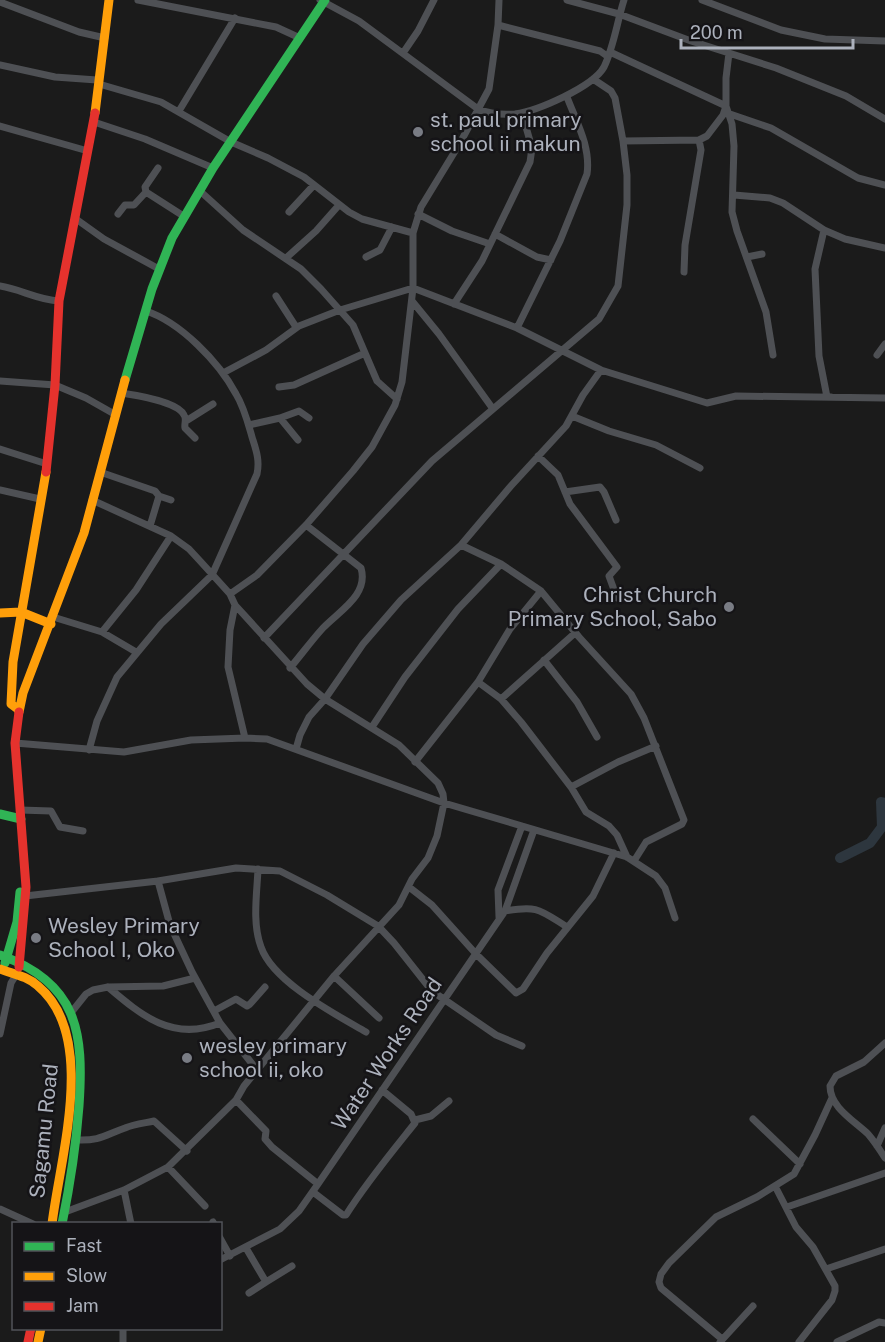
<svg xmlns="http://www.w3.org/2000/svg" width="885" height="1342" font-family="'Public Sans',sans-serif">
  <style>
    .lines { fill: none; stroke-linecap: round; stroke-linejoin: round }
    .river { stroke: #2d363e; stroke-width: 10 }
    .street { stroke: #4e5054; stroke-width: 7 }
    .fast { stroke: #30b455; stroke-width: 9 }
    .slow { stroke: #ff9f0a; stroke-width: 9 }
    .jam { stroke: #e5322d; stroke-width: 9 }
    .poi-dot { fill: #797c84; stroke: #151417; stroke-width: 2 }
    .labels { text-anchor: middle; stroke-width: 5; stroke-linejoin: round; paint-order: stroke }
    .poi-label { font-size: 21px; fill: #acb1bc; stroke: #151417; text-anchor: start }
    .street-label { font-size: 21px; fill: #acb1bc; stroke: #151417 }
  </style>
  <rect width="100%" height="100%" fill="#1b1b1b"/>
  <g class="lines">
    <path class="river" d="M840 858 870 843 882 827 881 802 885 803"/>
    <path class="street" d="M138 0 276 27 300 38
      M320 0 359 21 478 109C490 114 502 115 515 114 537 111 593 87 604 67 614 46 617 22 624 0
      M567 0 619 14 691 41 776 68 846 96 885 119
      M702 0 781 30 825 39 885 41
      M0 2 79 32 105 38
      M498 25 600 51 607 56
      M610 52 726 106 732 124 734 146 732 212 737 231 766 312 773 355
      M403 53 418 31 434 0
      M0 65 55 77 97 80
      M99 84 161 102 231 142 268 158 304 177 349 212 362 219 413 233
      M179 111 235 18
      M730 114 771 128 858 178 885 185
      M94 122 145 139 213 168
      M0 126 88 151
      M623 141 699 140
      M200 191 243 230 301 269 321 289 353 325 377 381 397 399
      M146 192 145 187 158 168
      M734 195 770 198 783 203 824 230 845 239 885 248
      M289 212 314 185
      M118 214 125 205H134L146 192 185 217
      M418 214 452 231 490 244
      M76 219 104 239 159 269
      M824 230 815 269 819 356 827 397H831
      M495 234 537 257 551 260
      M366 257 380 250 392 227
      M747 257 762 254
      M286 258 316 231 339 205
      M684 272 685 245 701 150 699 140 707 136 723 115 726 106V78L729 53
      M0 286C20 289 38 300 59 301
      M276 296 296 327
      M412 301 439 334 493 409
      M454 304 482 261 530 162 532 148 522 113
      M517 328 560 241 587 174C591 147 576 121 567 97
      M877 355 885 344
      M223 373 266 350 299 326 340 310 413 288 517 328 601 370 707 403 736 396 885 398
      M0 381 55 385 86 398 116 415
      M279 387 294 385 365 353
      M121 393C135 395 178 402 184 415 187 419 184 424 185 428L195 438
      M572 416 609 431 656 445 700 468
      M280 418 299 411 309 418
      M186 421 213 404
      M249 425 280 418 298 440
      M0 449 47 464
      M538 456 558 475 570 504 617 567 609 576 617 598
      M100 472 155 491 159 496
      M0 490 40 499
      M565 492 600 487 604 492 616 520
      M150 526 159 496 171 500
      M461 545 501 564 541 591 579 637 631 694 644 718 684 820 682 824 646 842 634 861
      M230 594 257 575 306 525 353 471 372 447 395 405 402 382 413 288V233L421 207 460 143 489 89 498 25 499 0
      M235 605 230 630 228 667 245 738
      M53 617 102 632 136 652
      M102 632 136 590 171 536
      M264 638 432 461 599 319 618 286 627 205V175L623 141 615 98 611 91 593 79
      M544 660 577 702 597 737
      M290 668C301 655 312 640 323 628 339 611 369 595 361 568L306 525
      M478 682 501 699 521 722 571 787 586 812 609 826 617 835 627 857
      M501 699 575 633
      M372 727 405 677 458 609 501 564
      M15 743 124 752 191 740 245 738 267 739 444 803 627 857 656 876 665 888 675 918
      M296 749 300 735 309 717 325 699 363 644 401 600 461 545 510 487 566 426 583 395 601 370
      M89 750 97 721 117 677 161 624 212 575 257 474C260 460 256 450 252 437 248 423 244 407 236 394 219 362 180 322 146 311
      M415 762 478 682 510 629 541 591
      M571 787 618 762 656 746
      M20 810 51 811 60 827 83 831
      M258 869C257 893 252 923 261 947 273 982 335 1014 366 1032
      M158 881 170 925 192 972 220 1023 257 1070
      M409 887 432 905 476 954 516 993 523 989 547 953 593 896 614 853
      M25 896 158 881 236 868 280 871 327 895 378 926 394 943 432 991 496 1035 522 1046
      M505 911C538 905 540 910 567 927
      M499 917 498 890 522 826
      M334 976 379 1018
      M108 987C142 1016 173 1042 220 1023
      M214 1011 236 999 247 1006 250 1004 265 987
      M70 1014 86 994 93 990 108 987 163 986 195 978
      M0 1034 11 983 16 975
      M885 1043 864 1062 836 1076 830 1086C830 1107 853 1120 868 1134 874 1141 880 1150 885 1158
      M236 1100 266 1131 265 1139 272 1147 318 1184
      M753 1119 800 1164
      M415 1120 431 1116 449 1101
      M77 1140C100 1141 105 1135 125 1128 134 1124 145 1123 154 1121L187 1151
      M877 1146 885 1128
      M168 1167 205 1206
      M775 1186 796 1227 813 1247 835 1286V1291L832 1300 799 1342
      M124 1190 131 1224
      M313 1192 343 1215H346C366 1183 391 1153 415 1123L411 1114 382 1090
      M787 1207 885 1173
      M0 1209 33 1224
      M65 1212 124 1190 168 1167 236 1100 244 1086 334 976 399 905 412 879 428 858 437 836 444 803 443 794 438 783 399 745 325 699 307 684 235 605 230 594 201 562 189 549 171 536 92 500
      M213 1222 214 1224
      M220 1238 230 1256
      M246 1248 266 1282 292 1266
      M220 1260 280 1229 299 1211 318 1184 505 911 534 830
      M826 1269 885 1249
      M249 1293 266 1282
      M722 1339 661 1288 659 1282 661 1274 669 1263 716 1217 757 1197 794 1174 815 1135 832 1098
      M123 1342V1328
      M720 1342 753 1306
      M837 1342 879 1322 885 1323"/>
    <path class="fast" d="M125 380 152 289 172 238 213 168 325 0
      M0 814 21 819
      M0 955C78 983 84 1032 79 1106 76 1146 70 1185 62 1224
      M5 963 17 922 20 892"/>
    <path class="slow" d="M95 113 109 0
      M0 613 21 612 51 624
      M19 710 11 704 13 662 46 472
      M19 712 23 693 84 533 125 380
      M0 969C13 974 27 976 38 986 98 1036 60 1157 52 1224
      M38 1342 41 1328"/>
    <path class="jam" d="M46 472 55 385 59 301 95 113
      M19 712 15 743 26 887 19 967
      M28 1342 31 1328"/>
  </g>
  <g class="poi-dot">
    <circle cx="418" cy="132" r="6"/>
    <circle cx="729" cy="607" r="6"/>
    <circle cx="36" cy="938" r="6"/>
    <circle cx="187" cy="1058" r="6"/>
  </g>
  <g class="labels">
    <g class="poi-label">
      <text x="430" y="127">st. paul primary<tspan x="430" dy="24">school ii makun</tspan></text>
      <text x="717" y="602" text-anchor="end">Christ Church<tspan x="717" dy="24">Primary School, Sabo</tspan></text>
      <text x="48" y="933">Wesley Primary<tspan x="48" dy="24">School I, Oko</tspan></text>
      <text x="199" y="1053">wesley primary<tspan x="199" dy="24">school ii, oko</tspan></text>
    </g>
    <g class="street-label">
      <text transform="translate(387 1054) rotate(-56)" y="7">Water Works Road</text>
      <text transform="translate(44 1131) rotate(-84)" y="7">Sagamu Road</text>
    </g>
  </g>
  <rect x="12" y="1222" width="210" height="108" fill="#151417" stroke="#515359" stroke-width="1.5"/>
  <rect x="24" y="1242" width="30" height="9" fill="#30b455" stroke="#515359" stroke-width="1.5"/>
  <text x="66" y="1252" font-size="18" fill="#acb1bc">Fast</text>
  <rect x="24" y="1272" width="30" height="9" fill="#ff9f0a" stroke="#515359" stroke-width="1.5"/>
  <text x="66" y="1282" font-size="18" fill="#acb1bc">Slow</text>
  <rect x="24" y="1302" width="30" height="9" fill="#e5322d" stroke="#515359" stroke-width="1.5"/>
  <text x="66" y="1312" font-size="18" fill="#acb1bc">Jam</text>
  <path d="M681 39v9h172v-9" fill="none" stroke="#acb1bc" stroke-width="3"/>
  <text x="690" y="39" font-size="18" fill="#acb1bc" stroke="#151417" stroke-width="4.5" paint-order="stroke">200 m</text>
</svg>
